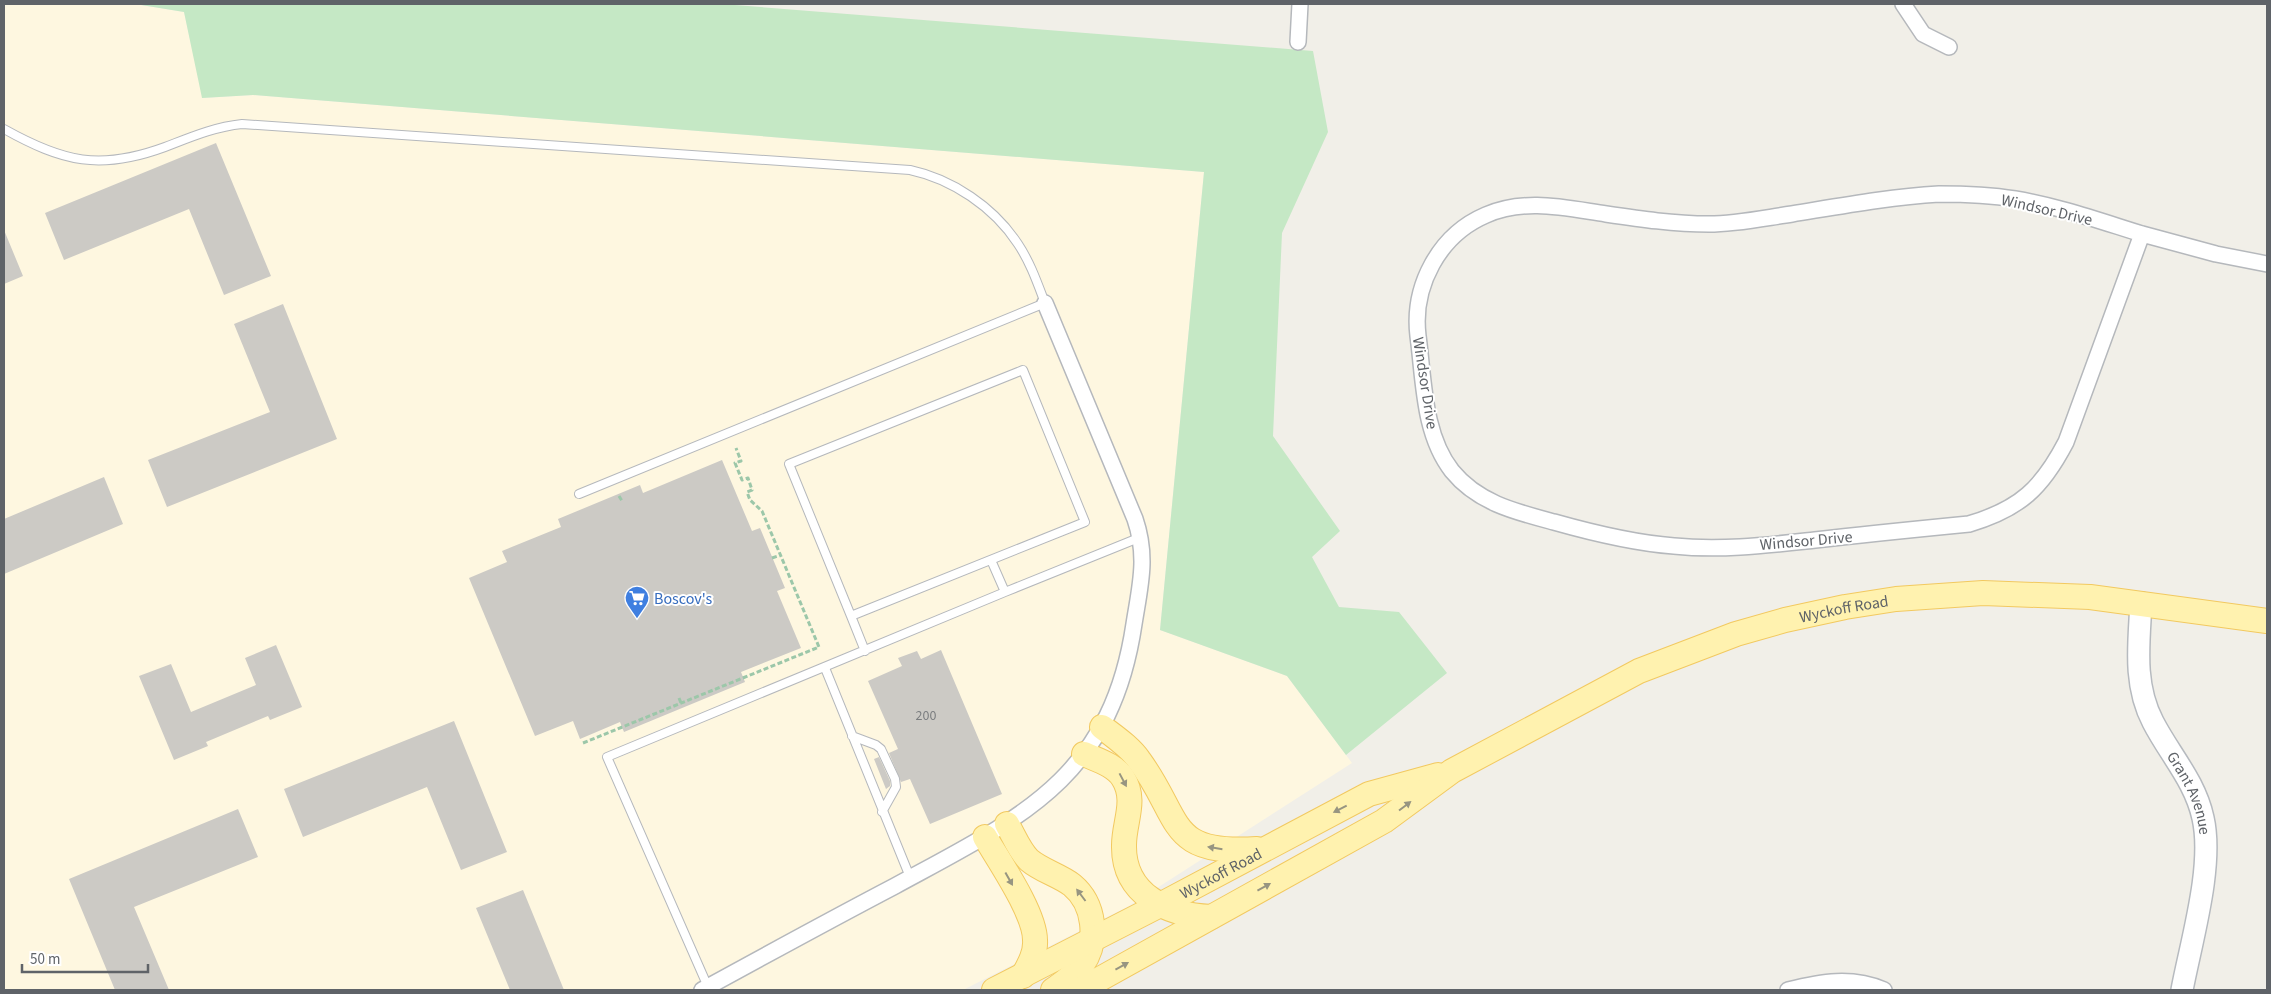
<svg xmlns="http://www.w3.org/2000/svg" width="2271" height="994" font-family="'Source Sans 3',sans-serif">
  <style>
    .commercial { fill: #fef7e0 }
    .green { fill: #c5e8c5 }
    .building { fill: #cccac5 }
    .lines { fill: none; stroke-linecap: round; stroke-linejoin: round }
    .lane-casing { stroke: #b5b8bc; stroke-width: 10 }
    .street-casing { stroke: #b5b8bc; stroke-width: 18 }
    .secondary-casing { stroke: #b6babf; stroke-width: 24 }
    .primary-casing { stroke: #f2c960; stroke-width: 26 }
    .path { stroke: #9cc7a9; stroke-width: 3; stroke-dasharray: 5 2.5; stroke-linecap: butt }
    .lane { stroke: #fff; stroke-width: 8 }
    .street { stroke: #fff; stroke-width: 15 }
    .secondary { stroke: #fff; stroke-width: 21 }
    .primary { stroke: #fff2af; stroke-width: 24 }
    .oneway { fill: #979581 }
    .labels { text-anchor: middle; stroke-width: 4; stroke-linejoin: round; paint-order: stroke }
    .number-label { font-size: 14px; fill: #7a7d7f }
    .street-label { font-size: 16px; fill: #5f6368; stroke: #fff }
    .shop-label { font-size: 16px; fill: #366cbe; stroke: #fff; text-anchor: start }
  </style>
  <rect width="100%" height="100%" fill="#f1efe8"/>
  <path class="commercial" d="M4 4H135L184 12 203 98 253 95 1204 172 1160 630 1287 676 1352 763 1129 906 963 990H4Z"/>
  <path class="green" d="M135 4H722L1313 51 1328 132 1282 233 1273 436 1340 531 1312 557 1339 607 1399 612 1447 673 1346 755 1287 676 1160 630 1204 172 253 95 202 98 184 12Z"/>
  <path class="building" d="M216 143 271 276 224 295 189 209 64 260 45 213Z
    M4 230 23 276 4 284Z
    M283 304 337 439 167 507 148 460 270 412 234 324Z
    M722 460 752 531 760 528 785 588 777 591 801 648 741 672 745 682 624 732 620 722 580 739 573 721 535 736 469 578 507 562 502 551 561 527 558 519 640 485 643 493Z
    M104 477 123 524 4 574V519Z
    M276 645 302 707 270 720 268 716 206 742 208 746 174 760 139 676 171 664 191 712 256 685 245 658Z
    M941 650 1002 794 930 824 910 779 901 782 889 753 898 749 868 681 902 666 898 658 917 651 921 659Z
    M454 721 507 852 461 870 427 787 303 837 284 789Z
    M879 757 890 781V786L886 789 874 759Z
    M238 809 258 857 134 907 169 990H115L69 879Z
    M523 890 564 990H510L476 908Z"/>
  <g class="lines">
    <defs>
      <path id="lane" d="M4 129C63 162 100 171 165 147 191 137 214 127 242 124L910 170C952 179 994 207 1018 244 1030 262 1037 282 1045 303L579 494
        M991 560 1005 592
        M851 616 1085 522 1023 370 789 464 851 616 865 651
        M825 668 910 877
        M852 736 876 745 881 749 895 779 896 787 882 812
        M708 987 607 757 1005 592 1141 537"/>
      <path id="street" d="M1903 4 1923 34 1949 47
        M1298 42 1300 4
        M1939 194C1964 194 1990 195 2015 199 2058 206 2100 221 2142 234L2066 442C2042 488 2020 509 1969 524 1918 529 1867 534 1815 540 1769 545 1721 551 1674 546 1633 543 1593 533 1554 522 1516 512 1478 503 1452 471 1423 434 1424 380 1418 336 1412 286 1439 235 1486 215 1525 198 1565 208 1606 214 1640 219 1674 224 1709 224 1736 224 1764 218 1792 214 1841 206 1889 197 1939 194Z
        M2142 234 2216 254 2267 264
        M702 990C766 955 830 920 895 886 1020 818 1111 779 1134 624 1140 586 1148 557 1135 519L1045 303
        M1788 990C1821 982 1851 976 1884 990"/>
      <g id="secondary">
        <path id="s1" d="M2141 603C2139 643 2133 684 2153 722 2170 755 2195 781 2203 818 2214 866 2191 942 2182 990"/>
      </g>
      <g id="primary">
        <path d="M1102 727C1115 737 1130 747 1139 760 1183 820 1166 855 1257 849"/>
        <path d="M1084 754C1097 760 1115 765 1123 778 1137 800 1124 822 1124 845 1123 895 1168 915 1211 917"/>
        <path d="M1007 824C1014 836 1019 850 1029 860 1042 871 1059 875 1072 885 1095 904 1099 941 1082 965 1074 976 1063 983 1053 990"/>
        <path d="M985 837C999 861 1035 913 1035 940 1036 953 1029 965 1023 976"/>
        <path id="s2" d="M994 990 1160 905 1369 794 1438 775"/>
        <path id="s3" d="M1080 990 1384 821 1452 771 1639 671 1736 634 1785 620 1845 607 1896 599 1983 593 2090 597 2267 621"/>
      </g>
    </defs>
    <use href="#lane" class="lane-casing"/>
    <use href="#street" class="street-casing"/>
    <use href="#secondary" class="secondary-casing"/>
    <use href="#primary" class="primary-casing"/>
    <path class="path" d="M619 496 622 501
      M772 558 781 555
      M679 698 681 703
      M583 743 819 647 762 511 750 500 747 492 752 490 748 478 742 480 735 463 741 461 736 448"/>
    <use href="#lane" class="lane"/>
    <use href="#street" class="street"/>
    <use href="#secondary" class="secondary"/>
    <use href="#primary" class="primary"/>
  </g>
  <defs><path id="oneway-solid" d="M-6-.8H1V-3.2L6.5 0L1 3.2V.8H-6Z" transform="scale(1.25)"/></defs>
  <g class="oneway">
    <use href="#oneway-solid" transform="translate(1123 780) rotate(62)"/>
    <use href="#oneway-solid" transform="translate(1405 806) rotate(-37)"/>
    <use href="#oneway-solid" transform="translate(1340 809) rotate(153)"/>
    <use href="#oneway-solid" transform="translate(1215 848) rotate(-171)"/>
    <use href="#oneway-solid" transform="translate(1009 879) rotate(61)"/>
    <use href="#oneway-solid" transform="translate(1264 887) rotate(-29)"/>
    <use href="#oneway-solid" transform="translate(1081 895) rotate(-127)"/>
    <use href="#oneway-solid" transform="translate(1122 966) rotate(-29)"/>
  </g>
  <defs>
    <symbol id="supermarket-pin" viewBox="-11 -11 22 30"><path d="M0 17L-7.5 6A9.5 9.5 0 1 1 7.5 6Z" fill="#3f7fe0" stroke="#fff"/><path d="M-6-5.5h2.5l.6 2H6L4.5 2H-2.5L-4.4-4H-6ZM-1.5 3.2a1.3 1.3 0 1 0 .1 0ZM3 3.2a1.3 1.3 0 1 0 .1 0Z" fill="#fff"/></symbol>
  </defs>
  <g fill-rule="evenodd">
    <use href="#supermarket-pin" x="623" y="584" width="28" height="38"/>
  </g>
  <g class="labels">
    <g class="number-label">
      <text x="926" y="720">200</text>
    </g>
    <g class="street-label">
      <text transform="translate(2047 209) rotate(13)" y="6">Windsor Drive</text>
      <text transform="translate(1426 383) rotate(81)" y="6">Windsor Drive</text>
      <text transform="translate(1806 540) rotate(-5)" y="6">Windsor Drive</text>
      <text dy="6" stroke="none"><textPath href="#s3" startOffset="859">Wyckoff Road</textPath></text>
      <text dy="6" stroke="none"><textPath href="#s1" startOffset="202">Grant Avenue</textPath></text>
      <text dy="6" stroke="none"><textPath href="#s2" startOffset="255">Wyckoff Road</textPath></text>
    </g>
    <g class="shop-label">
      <text x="654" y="604">Boscov's</text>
    </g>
  </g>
  <rect width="2271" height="994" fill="none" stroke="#5f6368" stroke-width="10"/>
  <path d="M22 964v8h126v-8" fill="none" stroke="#5f6368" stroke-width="2.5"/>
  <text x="30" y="964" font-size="15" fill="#5f6368" stroke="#ffffff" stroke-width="4" paint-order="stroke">50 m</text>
</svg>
